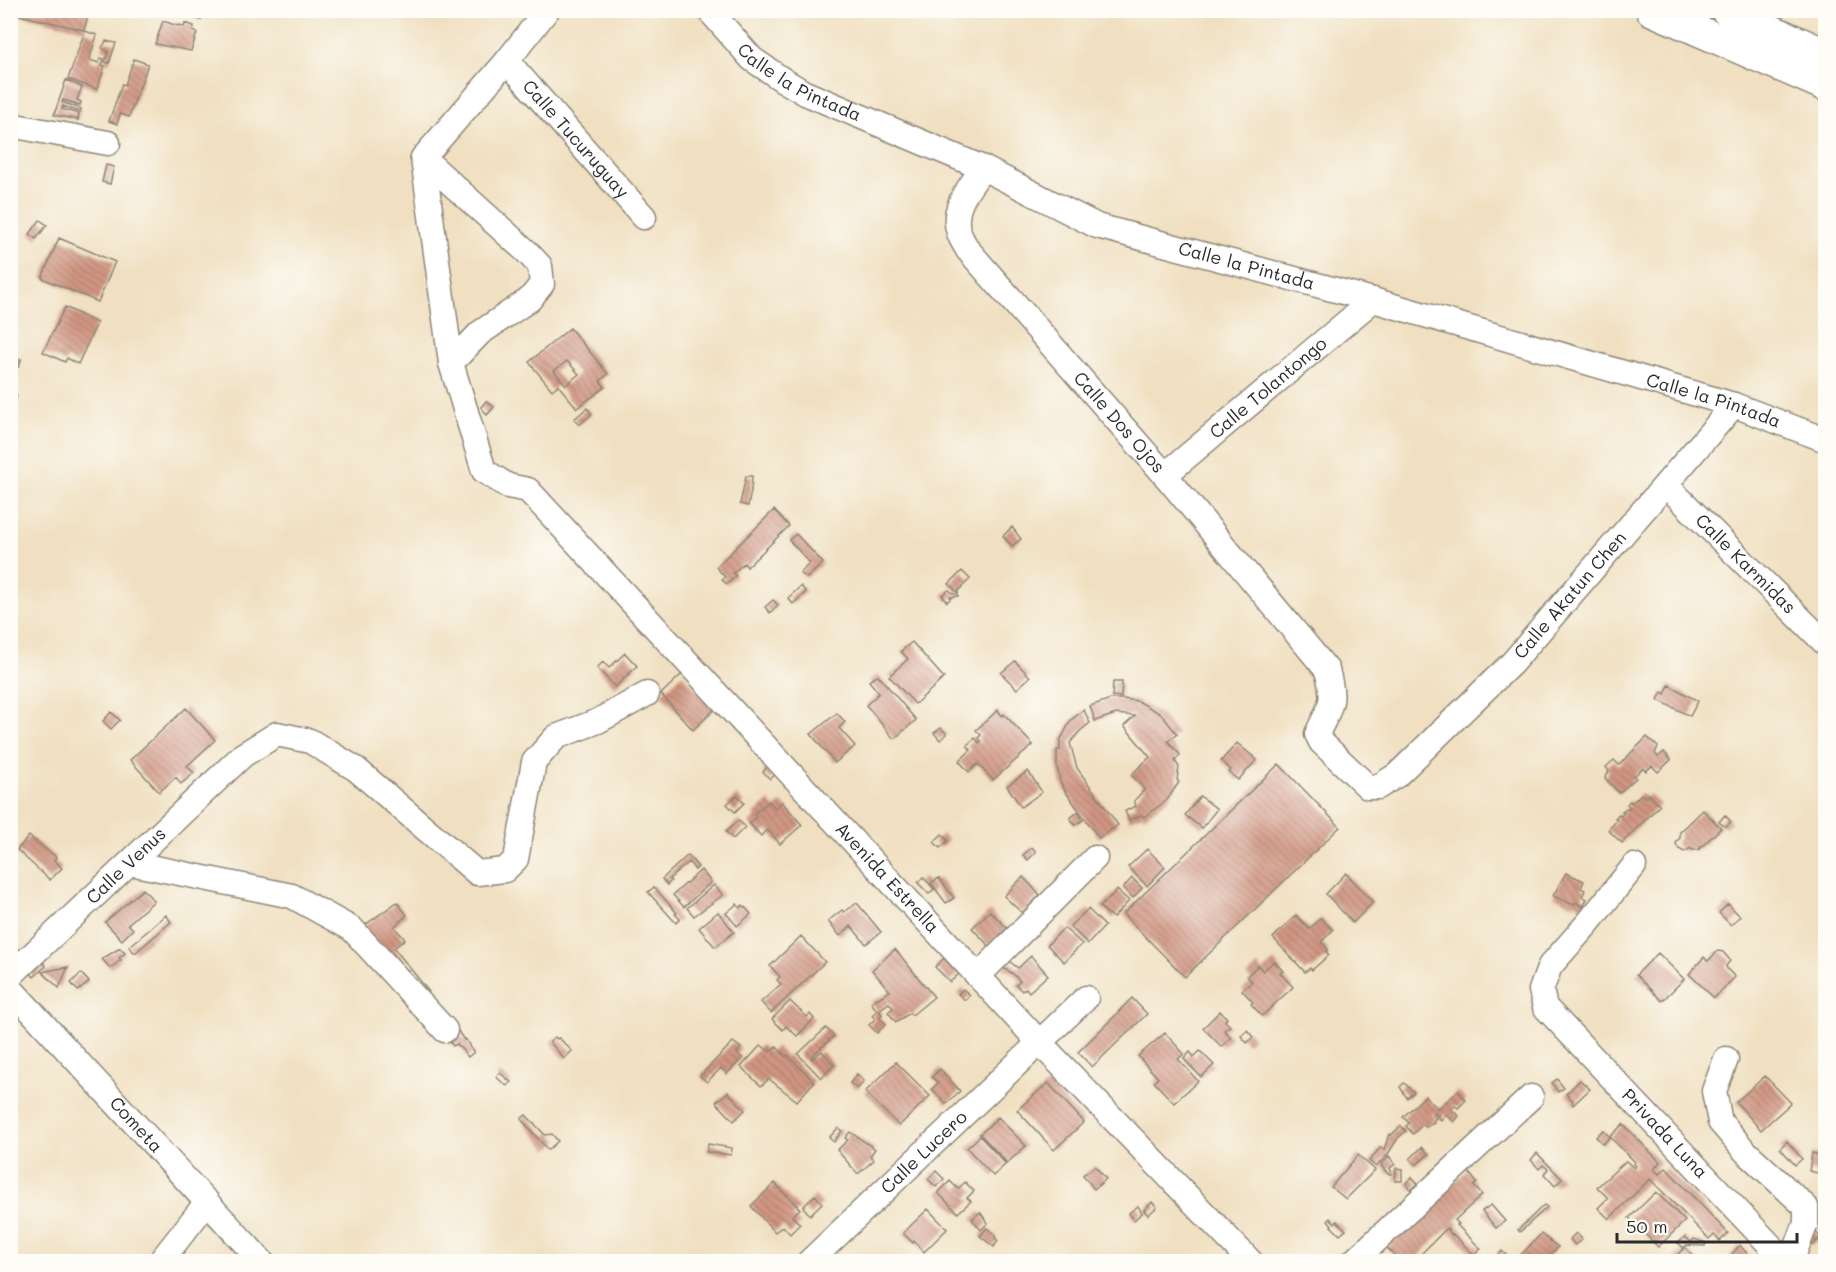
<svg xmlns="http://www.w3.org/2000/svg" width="1836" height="1272" font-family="Mali,sans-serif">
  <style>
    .building { fill: url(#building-back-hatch); fill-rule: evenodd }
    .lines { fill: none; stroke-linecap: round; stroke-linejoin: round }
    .minor-casing { stroke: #8e8676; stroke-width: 27 }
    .major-casing { stroke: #8e8676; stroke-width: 33 }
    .minor { stroke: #fff; stroke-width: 24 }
    .major { stroke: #fff; stroke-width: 30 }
    .labels { text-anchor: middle; stroke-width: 4.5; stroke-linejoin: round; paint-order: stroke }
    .street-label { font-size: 18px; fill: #2b2b2b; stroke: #fdfcf7 }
  </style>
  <defs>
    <pattern id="building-back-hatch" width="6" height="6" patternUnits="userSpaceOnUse" patternTransform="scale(1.5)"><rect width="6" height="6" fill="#d19682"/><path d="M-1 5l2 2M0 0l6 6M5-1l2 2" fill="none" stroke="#aa7b6b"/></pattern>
  </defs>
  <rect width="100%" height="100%" fill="#fdfcf7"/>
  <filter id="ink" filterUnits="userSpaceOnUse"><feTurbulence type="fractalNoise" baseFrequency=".0167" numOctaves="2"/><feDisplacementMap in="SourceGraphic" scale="12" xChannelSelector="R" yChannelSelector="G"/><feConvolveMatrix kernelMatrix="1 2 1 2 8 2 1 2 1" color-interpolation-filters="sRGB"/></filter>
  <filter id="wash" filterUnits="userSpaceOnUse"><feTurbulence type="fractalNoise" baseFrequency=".008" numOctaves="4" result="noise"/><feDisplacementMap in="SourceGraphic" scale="24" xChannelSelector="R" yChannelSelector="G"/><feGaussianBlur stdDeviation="1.35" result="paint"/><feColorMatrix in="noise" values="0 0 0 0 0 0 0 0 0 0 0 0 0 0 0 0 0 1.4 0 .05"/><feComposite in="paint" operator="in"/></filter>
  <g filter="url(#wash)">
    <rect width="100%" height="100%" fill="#f0e0c1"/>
    <g id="blocks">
      <path class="building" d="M10 10 52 12 90 10 84 30 10 13Z
        M175 10H204L201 20Z
        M163 21 178 26 179 25 184 27 185 23 194 26 193 31 197 33 191 51 155 44Z
        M85 31 97 35 89 60 99 63 100 58 104 59 102 65 105 66 97 89 68 79Z
        M106 41 116 43 109 63 105 62 108 52 102 48Z
        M134 59 148 64 129 117 120 114 117 124 109 121 122 84 125 85Z
        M66 80 82 87 77 100 81 102 80 105 63 100 62 102 81 109 80 112 63 106 62 109 79 114 78 120 54 115Z
        M106 165 114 167 110 184 102 182Z
        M40 220 47 225 36 239 30 234Z
        M59 238 115 262 98 302 42 278Z
        M65 307 97 323 78 364 67 358 65 362 43 352Z
        M570 328 608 374 600 381 605 387 577 408 558 385 552 390 529 362ZM567 361 579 374 566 385 554 371Z
        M10 357 21 359 19 367 10 365Z
        M10 393 17 395 11 413H10Z
        M486 401 494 407 487 415 481 407Z
        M587 408 592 414 579 425 574 419Z
        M746 476H752L751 491 748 506 740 504Z
        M774 510 789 526 747 567 744 563 733 573 736 576 727 584 722 580 725 577 716 567Z
        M1012 527 1021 539 1012 546 1003 536Z
        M796 534 823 563 807 578 800 573 810 563 789 540Z
        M962 571 970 579 957 592 949 584Z
        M801 586 806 592 793 604 788 598Z
        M949 590 954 594 958 593V596L950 597 951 598 947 602 942 595Z
        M773 600 778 605 770 613 765 607Z
        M912 642 944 678 915 704 889 676 908 659 901 651Z
        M625 653 637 666 615 687 597 668 603 662 609 668Z
        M1015 661 1030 677 1017 689 1001 673Z
        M682 674 715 709 693 730 661 694Z
        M878 675 916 720 894 739 866 705 879 693 869 681Z
        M1113 682H1122L1121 697 1112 696Z
        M1669 685 1698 701 1690 716 1658 700 1662 692 1665 694Z
        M1111 699H1123L1138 701 1161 714 1177 734 1168 741 1180 755 1175 761 1179 767 1177 780 1179 782 1167 800 1144 817 1142 815 1129 820 1125 811 1136 806 1134 801 1145 789 1131 775 1150 757 1124 726 1135 716 1116 714 1095 721 1090 706Z
        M186 708 215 740 187 766 194 773 181 784 176 777 159 792 130 760Z
        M998 710 1002 716 1004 714 1033 745 993 780 978 764 969 772 959 761 971 750 967 745 975 738 979 743 981 741 978 738 981 735 976 730Z
        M1084 710 1090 723 1080 731 1070 743 1077 768 1118 825 1099 838 1065 791 1060 781 1057 766V750H1060V741L1071 720Z
        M111 712 120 720 111 729 103 721Z
        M837 713 845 722 839 728 855 746 835 763 811 734Z
        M941 728 947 734 940 740 934 733Z
        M1647 737 1658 747 1655 753 1658 757 1664 752 1671 760 1658 772 1652 766 1646 771 1643 768 1634 776 1636 778 1619 793 1605 778 1609 771 1606 767 1614 760 1619 765Z
        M1237 743 1257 760 1238 780 1229 772 1231 770 1221 761Z
        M1279 764 1340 827 1185 977 1123 914Z
        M768 766 776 774 770 779 763 772Z
        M1028 771 1042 792 1021 807 1007 786Z
        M1641 794 1646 798 1649 794 1660 805 1622 843 1608 830 1617 820 1615 818 1619 814 1621 816 1624 813 1622 811 1630 807 1627 804 1630 801 1632 803Z
        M737 795 744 803 735 812 727 804Z
        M1200 796 1217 809 1202 828 1185 815Z
        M769 801 775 808 782 802 802 825 780 844 768 830 761 836 749 823 756 817 754 814Z
        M1703 810 1721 828 1698 850H1692L1691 848 1684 852 1679 849 1676 844 1677 841 1680 838V832Z
        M1078 812 1083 820 1075 825 1070 818Z
        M1725 815 1731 822 1725 827 1719 822Z
        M738 820 745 827 733 839 726 832Z
        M942 834 948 841 940 848 934 842Z
        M29 836 56 857 54 860 62 868 50 880 17 850Z
        M1032 847 1036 852 1028 860 1023 855Z
        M1147 849 1165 867 1147 886 1128 867Z
        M688 855 698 867 695 870 689 862 669 879 671 881 667 885 662 879Z
        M701 870 711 882 684 907 673 895Z
        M1346 873 1373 902 1353 923 1326 894Z
        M1566 873 1584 881 1581 888 1585 890 1582 897 1587 899 1583 907 1575 902 1574 905 1553 896Z
        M923 877 934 889 929 894 918 883Z
        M1023 877 1040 895 1022 913 1004 896Z
        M939 878 954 898 946 903 931 883Z
        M1132 878 1142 888 1133 898 1123 888Z
        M714 885 723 895 694 916 687 908Z
        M654 887 677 913 675 914 680 919 676 923 648 892Z
        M143 889 154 901 128 924 133 929 122 940 105 922Z
        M1117 890 1129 901 1113 918 1100 907Z
        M397 902 407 915 394 927 405 939 394 948 429 992 427 994 447 1015 464 1040 465 1039 470 1045 469 1046 474 1052 468 1057 457 1044 453 1046 361 928Z
        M857 903 881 932 866 944 851 926 840 936 828 921 842 910 844 912Z
        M737 904 740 908 743 905 751 914 737 926 726 913Z
        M1728 904 1740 916 1731 925 1719 913Z
        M1088 909 1105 926 1088 944 1070 926Z
        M990 911 1007 928 989 946 972 928Z
        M718 912 734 932 715 947 699 928Z
        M166 915 171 922 135 953 129 947Z
        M1296 915 1309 929 1321 918 1333 930 1321 942 1328 949 1326 952 1329 955 1312 970 1310 968 1305 972 1273 938Z
        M1064 928 1082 944 1064 962 1047 945Z
        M801 936 825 962 771 1013 761 1002 781 984 777 980 780 977 770 966Z
        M120 948 125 953 119 958 121 960 110 968 102 959Z
        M895 949 934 997 912 1015 910 1013 896 1022 888 1012 893 1008 889 1003 879 1010 882 1015 879 1017 886 1024 877 1033 869 1025 875 1019 872 1015 877 1011 871 1002 890 991 872 970Z
        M1718 951 1723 952 1729 959 1730 961 1726 966 1727 969 1735 977 1714 998 1689 974 1704 957 1708 961Z
        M1658 953 1684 979 1662 1001 1636 975Z
        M1031 956 1048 975 1029 992 1026 988 1022 991 1016 985 1020 981 1012 973 1003 968 1009 961 1018 968Z
        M944 958 959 974 950 982 935 967Z
        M40 959 46 966 34 977 28 970Z
        M1274 961 1283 971 1280 973 1293 987 1262 1016 1251 1004 1253 1002 1242 990 1252 982 1247 976 1258 965 1263 971Z
        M68 967 59 988 42 972Z
        M81 973 89 982 78 991 71 983Z
        M963 989 970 995 965 1000 958 994Z
        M1132 998 1147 1014 1092 1067 1078 1052 1120 1011H1119Z
        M790 1001 807 1017 810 1014 814 1019 797 1036 786 1026 783 1030 772 1019Z
        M1220 1011 1227 1018 1225 1021 1230 1026 1224 1030 1231 1037 1222 1047 1203 1028Z
        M826 1028 834 1036 811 1057 812 1059 822 1051 834 1065 821 1078 798 1054Z
        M1247 1030 1253 1037 1247 1043 1241 1036Z
        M1165 1033 1184 1054 1178 1059 1198 1081 1174 1103 1154 1082 1158 1078 1138 1056Z
        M555 1037 557 1039 559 1038 572 1051 564 1059 550 1042Z
        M733 1042 741 1048 737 1053 742 1058 727 1074 721 1068 707 1082 700 1076Z
        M761 1045 770 1052 776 1046 786 1057 788 1055 814 1082 797 1101 769 1079 761 1086 741 1067Z
        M1200 1051 1214 1065 1201 1077 1184 1059 1190 1052 1194 1057Z
        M896 1062 930 1096 899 1126 865 1092Z
        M940 1069 960 1091 946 1104 932 1089 938 1083 932 1077Z
        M500 1073 511 1082 507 1086 496 1077Z
        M857 1074 864 1081 857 1089 850 1083Z
        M1765 1076 1791 1103 1761 1130 1736 1102Z
        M1557 1079 1564 1088 1558 1092 1552 1083Z
        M1580 1080 1590 1089 1573 1105 1572 1103 1573 1101 1566 1094Z
        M1048 1083 1084 1122 1054 1150 1017 1110Z
        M1404 1083 1414 1092 1407 1098 1400 1087Z
        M1458 1091 1466 1100 1458 1108 1455 1106 1451 1109 1459 1116 1454 1122 1446 1114 1441 1120 1434 1113 1432 1115 1436 1118 1433 1121 1434 1122 1426 1127 1423 1124 1413 1134 1406 1126 1409 1123 1403 1117 1425 1096 1438 1109Z
        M728 1092 745 1110 734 1121 716 1102Z
        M526 1115 545 1135 552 1134 558 1141 548 1150 521 1119Z
        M998 1117 1026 1146 1007 1163 980 1134Z
        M1623 1124 1660 1162 1654 1169 1659 1174 1666 1168 1728 1233 1720 1241 1714 1235 1709 1239 1650 1179 1609 1219 1598 1208 1608 1198 1597 1187 1626 1161 1634 1168 1636 1166 1634 1164 1635 1162 1610 1137Z
        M1401 1126 1406 1131 1398 1138 1388 1154 1376 1167 1369 1161 1381 1147 1384 1150 1389 1134 1391 1135Z
        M838 1128 842 1131 834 1142 829 1138Z
        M1603 1130 1610 1137 1603 1144 1596 1137Z
        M850 1132 875 1149 870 1156 874 1160 859 1173H857L837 1150 848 1140 845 1138Z
        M980 1136 1006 1164 993 1176 967 1148Z
        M1787 1141 1802 1159 1795 1165 1780 1148Z
        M708 1144 732 1148 731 1155 707 1152Z
        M1422 1147 1429 1154 1416 1165 1410 1159Z
        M1537 1153 1562 1179 1555 1186 1544 1174 1548 1169 1543 1165 1539 1169 1531 1160Z
        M1812 1153 1825 1156 1822 1174 1809 1171Z
        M1358 1155 1375 1170 1346 1199 1331 1187Z
        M1389 1156 1395 1164 1390 1168 1392 1174H1388L1381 1165Z
        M1095 1166 1106 1179 1094 1189 1083 1175Z
        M1396 1168 1402 1169V1181H1395Z
        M1467 1170 1477 1183 1474 1186 1482 1195 1455 1220 1459 1224 1457 1225 1481 1249 1474 1255 1453 1234 1452 1235 1447 1228 1413 1262H1402L1387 1248Z
        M936 1171 944 1179 936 1187 928 1179Z
        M1412 1177 1418 1184 1411 1190 1406 1183Z
        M950 1181 958 1189 965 1182 974 1191 967 1198 971 1201 958 1213 938 1193Z
        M775 1183 800 1209 792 1216 800 1224 790 1234 783 1226 775 1232 751 1206Z
        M1656 1192 1685 1221 1658 1247 1629 1218Z
        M815 1195 822 1203 810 1215 803 1207Z
        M1152 1202 1157 1207 1148 1215 1144 1210Z
        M1491 1205 1505 1221 1496 1228 1482 1211Z
        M1544 1205 1547 1207 1520 1232 1518 1230Z
        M1138 1206 1142 1213 1134 1220 1129 1213Z
        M928 1209 947 1229 924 1252 914 1241 913 1243 903 1233Z
        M980 1212 988 1223 981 1230 972 1219Z
        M1330 1218 1335 1223 1337 1221 1346 1230 1340 1235 1331 1226 1332 1225 1328 1220Z
        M987 1228 996 1235 995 1238 998 1241 994 1247 980 1236Z
        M1814 1231 1821 1237 1813 1245 1807 1238Z
        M1576 1233 1582 1239 1575 1245 1570 1239Z
        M1541 1234 1558 1247 1543 1262H1514Z
        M1685 1237 1691 1242 1694 1239 1706 1243 1705 1246 1687 1245 1684 1248 1678 1243Z
        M1740 1245 1742 1248 1756 1262H1737L1731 1255Z
        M1685 1247 1696 1259 1693 1262H1670Z
        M1502 1251 1509 1258 1504 1262H1499L1495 1258Z"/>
    </g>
  </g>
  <g filter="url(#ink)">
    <use href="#blocks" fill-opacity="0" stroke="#8e8676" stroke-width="1.5"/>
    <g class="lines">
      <defs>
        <g id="minor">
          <path id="s1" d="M709 10 752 59 783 80 805 93 983 168 1097 226 1373 300 1734 405 1826 440"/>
          <path id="s2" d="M507 61 644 217"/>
          <path d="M10 125 108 143"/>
          <path id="s3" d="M423 158 451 363 484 471 508 486 528 490 1040 1043 1251 1262"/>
          <path d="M423 158 527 252 540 266 542 284 530 299 480 333 451 363"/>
          <path d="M423 158 507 61 547 10"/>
          <path id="s4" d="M983 168C970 187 950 208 959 233 961 239 965 245 968 250L1165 475 1327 670C1336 703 1331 704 1317 734L1321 742 1368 787H1378L1397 775 1512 663 1734 405"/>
          <path id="s5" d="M1165 475 1373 300"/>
          <path id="s6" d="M1666 485 1826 644"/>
          <path d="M130 863 292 896 352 929 445 1030"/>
          <path id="s7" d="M1634 866 1588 923 1550 966 1541 990 1545 1007 1786 1262"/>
          <path id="s8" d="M10 976 243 755 277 734 310 741 356 769 477 873 505 870 516 859 534 762 556 737 598 721 647 694"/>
          <path d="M978 976 1095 858"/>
          <path id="s9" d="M10 988 262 1262"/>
          <path d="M1726 1059 1714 1091 1720 1122 1745 1151 1806 1207V1223L1791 1262"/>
          <path d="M160 1262 207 1202"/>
          <path id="s10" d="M809 1262 1086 998"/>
          <path d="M1353 1262 1531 1097"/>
        </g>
        <path id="major" d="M1651 10 1826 86
          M1726 10 1826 54"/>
      </defs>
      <use href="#minor" class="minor-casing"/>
      <use href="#major" class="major-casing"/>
      <use href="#minor" class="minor"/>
      <use href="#major" class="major"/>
    </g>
  </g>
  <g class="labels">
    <g class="street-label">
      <text dy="6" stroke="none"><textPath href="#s1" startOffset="118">Calle la Pintada</textPath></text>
      <text dy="6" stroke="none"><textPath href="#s2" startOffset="104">Calle Tucuruguay</textPath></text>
      <text dy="6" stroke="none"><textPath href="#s1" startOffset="604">Calle la Pintada</textPath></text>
      <text dy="6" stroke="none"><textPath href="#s5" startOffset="135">Calle Tolantongo</textPath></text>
      <text dy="6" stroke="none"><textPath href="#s1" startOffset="1090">Calle la Pintada</textPath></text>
      <text dy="6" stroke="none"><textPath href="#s4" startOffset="321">Calle Dos Ojos</textPath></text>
      <text dy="6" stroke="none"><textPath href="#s6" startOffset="112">Calle Karmidas</textPath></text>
      <text dy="6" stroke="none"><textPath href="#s4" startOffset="1068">Calle Akatun Chen</textPath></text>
      <text dy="6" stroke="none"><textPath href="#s8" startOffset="160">Calle Venus</textPath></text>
      <text dy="6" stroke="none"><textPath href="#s3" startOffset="897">Avenida Estrella</textPath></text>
      <text dy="6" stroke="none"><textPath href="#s9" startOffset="186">Cometa</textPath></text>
      <text dy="6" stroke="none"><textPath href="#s7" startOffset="348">Privada Luna</textPath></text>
      <text dy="6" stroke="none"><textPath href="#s10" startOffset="159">Calle Lucero</textPath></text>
    </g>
  </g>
  <rect width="1836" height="1272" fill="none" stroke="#fdfcf7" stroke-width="36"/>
  <path d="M1617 1233v9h180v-9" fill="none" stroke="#2b2b2b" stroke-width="3"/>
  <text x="1626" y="1233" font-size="18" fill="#2b2b2b" stroke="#fdfcf7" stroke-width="4.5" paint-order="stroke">50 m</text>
</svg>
